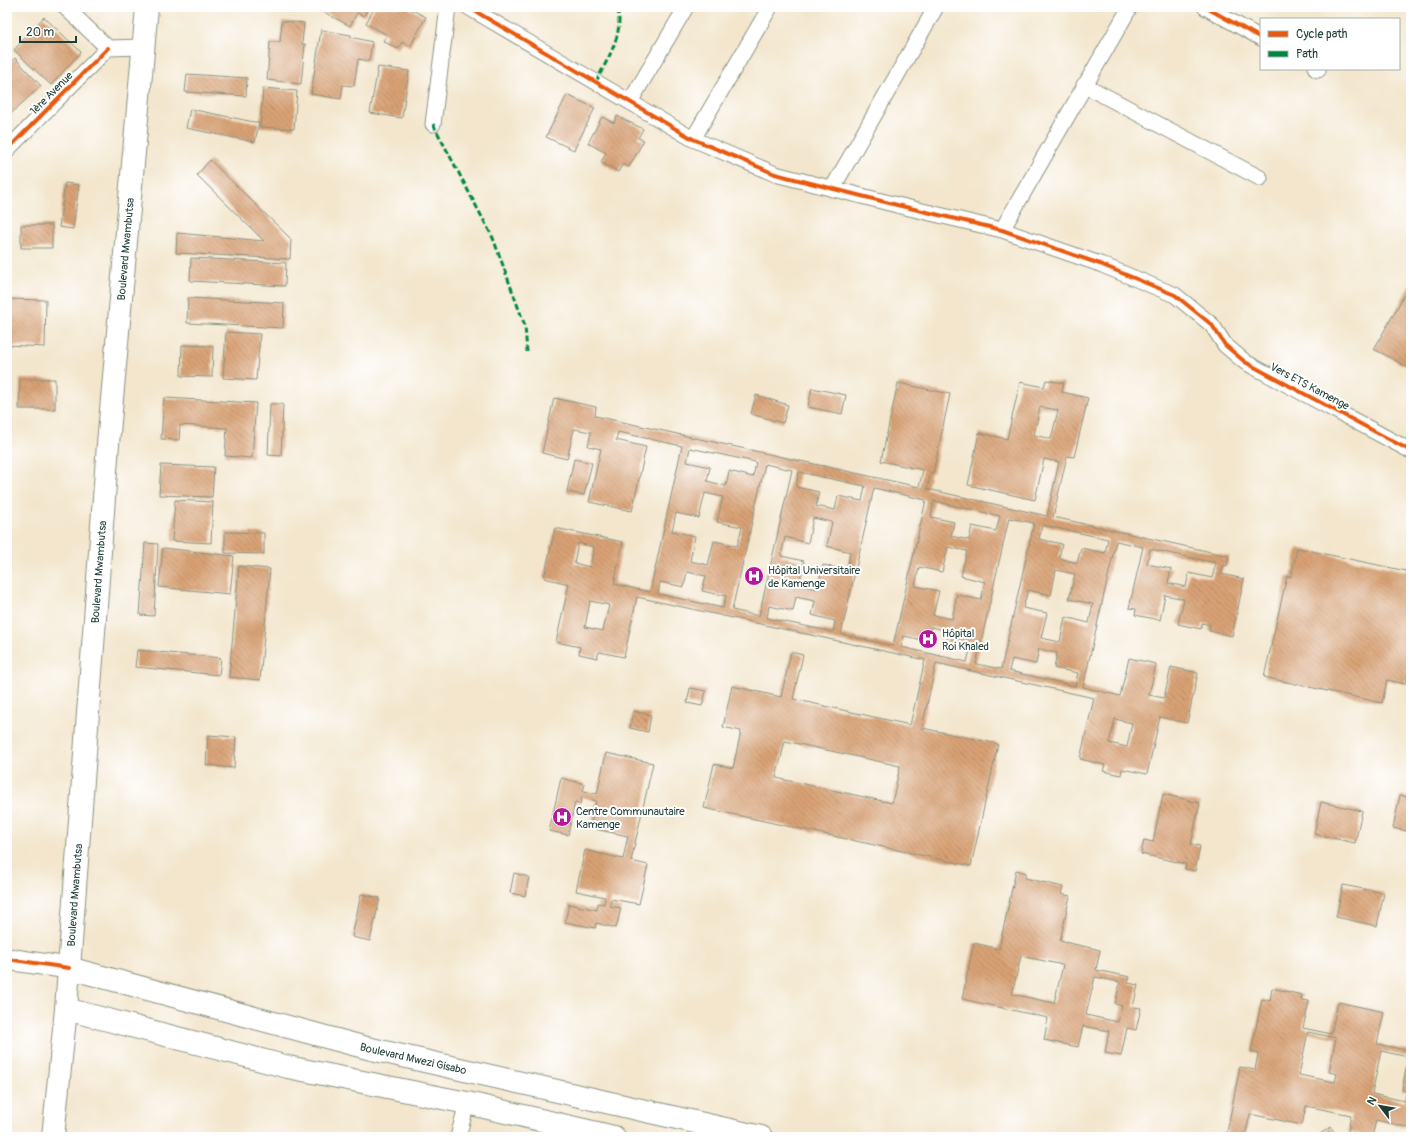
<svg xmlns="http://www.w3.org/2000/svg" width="1418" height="1144" font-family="Pangolin,sans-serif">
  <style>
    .building { fill: url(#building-back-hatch); fill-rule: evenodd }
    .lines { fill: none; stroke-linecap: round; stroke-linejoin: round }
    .street-casing { stroke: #899280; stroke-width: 17 }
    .secondary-casing { stroke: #899280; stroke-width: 23 }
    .primary-casing { stroke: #899280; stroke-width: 24 }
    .highway-casing { stroke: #899280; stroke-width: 24 }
    .street { stroke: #fff; stroke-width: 15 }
    .secondary { stroke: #fff; stroke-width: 21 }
    .primary { stroke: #fff; stroke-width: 22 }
    .highway { stroke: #fff; stroke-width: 22 }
    .quiet { stroke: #00873e; stroke-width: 3; stroke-dasharray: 6 3; stroke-linecap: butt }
    .cycleway-casing { stroke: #fff; stroke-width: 6 }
    .cycleway { stroke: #e8590c; stroke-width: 4 }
    .labels { text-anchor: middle; stroke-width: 4; stroke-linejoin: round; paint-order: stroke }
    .street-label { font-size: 11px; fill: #1f3d34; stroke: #fff }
    .poi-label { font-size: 11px; fill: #1f3d34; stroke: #fff; text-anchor: start }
  </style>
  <defs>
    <pattern id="building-back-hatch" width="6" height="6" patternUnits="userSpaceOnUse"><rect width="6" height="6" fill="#d9a275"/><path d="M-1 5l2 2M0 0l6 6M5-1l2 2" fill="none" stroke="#af8561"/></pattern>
  </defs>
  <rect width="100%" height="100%" fill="#fff"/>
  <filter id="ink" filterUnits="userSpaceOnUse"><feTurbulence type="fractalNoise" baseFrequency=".025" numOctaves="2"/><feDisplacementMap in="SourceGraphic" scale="8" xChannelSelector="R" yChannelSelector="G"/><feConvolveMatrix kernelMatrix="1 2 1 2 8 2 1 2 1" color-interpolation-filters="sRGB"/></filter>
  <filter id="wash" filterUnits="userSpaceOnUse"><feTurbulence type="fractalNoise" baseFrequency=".012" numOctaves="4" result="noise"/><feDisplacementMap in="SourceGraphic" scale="16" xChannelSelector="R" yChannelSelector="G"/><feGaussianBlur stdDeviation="0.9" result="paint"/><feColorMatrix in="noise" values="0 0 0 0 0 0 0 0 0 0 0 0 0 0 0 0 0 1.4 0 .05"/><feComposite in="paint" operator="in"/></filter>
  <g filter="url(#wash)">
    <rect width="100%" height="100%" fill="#f3e6cd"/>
    <g id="blocks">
      <path class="building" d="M7 7H15L7 16Z
        M74 7H85L81 12Z
        M275 7H292V9L275 8Z
        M320 7H369L364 16 357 13 350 26 318 9Z
        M375 7H411L410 9 426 17 410 47 402 42 398 49 383 41 387 35 366 23Z
        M44 17 81 52 51 85 14 50Z
        M282 21 304 23 302 44H305L301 84 267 80 270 42H280Z
        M321 30 351 35V37L372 42 369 61 358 59 354 86 343 85 341 99 311 94Z
        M15 58 41 86 7 117V65Z
        M378 67 409 71 402 118 370 113Z
        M187 74 247 78 246 96 185 92Z
        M263 88 297 91 294 129 260 127Z
        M567 95 595 108 574 150 546 137Z
        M190 109 259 123 255 142 186 128Z
        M617 116 643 129 638 138 644 140 629 167 623 164 618 172 601 162 606 153 588 143 602 117 614 123Z
        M210 160 291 239 290 259 176 253 177 233 264 241 197 175Z
        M65 183 79 185 73 229 59 227Z
        M21 225H52V248H21Z
        M191 258 286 263 285 286 190 281Z
        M1411 283V369L1374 349Z
        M188 298 284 303 283 328 187 323Z
        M7 299 46 300 45 347 7 345Z
        M226 332 260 334 256 380 223 378Z
        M182 345 213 346 212 377 181 376Z
        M20 379H55V409H19Z
        M1046 380 1064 383 1062 392 1088 398 1074 457 1067 456 1053 517 1229 556 1227 566 1224 565 1221 574 1244 579 1232 636 1209 631 1210 625 1202 623 1201 629 1178 624 1184 599 1165 595 1160 620 1135 615 1136 609 1129 608 1143 547 1116 541 1083 687 1120 696 1129 658 1156 664 1149 695 1164 698 1171 667 1198 673 1187 723 1160 717 1147 774 1122 769 1121 775 1103 771 1105 765 1080 759 1094 698 936 663 922 728 998 744 971 866 704 808 714 764 733 768 741 731 723 727 732 686 781 697 791 652 803 655 793 699 910 725 925 660 637 597 624 657 599 652 597 658 579 654 580 647 556 642 569 584 544 578 555 528 623 542 614 584 650 592 682 446 618 432 616 440 646 447 632 511 589 502 601 449 588 446 591 432 574 429 567 459 542 453 554 398 596 407 595 416 919 487 923 470 881 461 898 383 950 394 933 473 931 472 927 489 1047 516 1059 462 1044 459 1035 500 968 485 979 433 1007 439 1020 382 1044 387ZM1040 407 1058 410 1051 439 1034 435ZM690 448 756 462 753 477 729 471 726 486 707 481 710 467 687 462ZM765 464 792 470 759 616 732 610ZM799 472 865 486 862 501 838 496 835 510 816 506 819 492 796 487ZM874 488 926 500 893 646 841 634ZM705 493 723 497 717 522 742 527 737 546 714 541 708 565 690 561 695 536 672 531 676 513 699 518ZM934 501 1000 516 996 531 972 526 969 540 951 536 954 522 931 517ZM813 518 832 522 827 546 850 552 847 570 823 565 817 589 799 585 804 561 781 556 785 537 808 543ZM1009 518 1034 523 1001 669 976 664ZM1042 525 1108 539 1105 553 1081 548 1077 563 1059 558 1062 544 1039 539ZM578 543 594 547 590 567 574 563ZM948 547 967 551 961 576 985 582 981 600 957 595 952 619 933 615 939 591 915 586 919 567 942 572ZM1150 549 1216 563 1212 578 1189 573 1186 587 1168 583 1171 569 1147 564ZM1056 570 1075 574 1069 599 1093 604 1089 623 1065 617 1060 642 1041 638 1047 613 1023 608 1028 590 1051 595ZM687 572 706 576 702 591 726 596 723 608 658 594 660 582 684 587ZM796 597 815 601 812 615 835 621 833 632 767 618 769 606 793 611ZM590 601 609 605 603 631 585 627ZM931 627 949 631 946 645 970 650 967 662 901 647 904 636 927 641ZM1039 649 1057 653 1054 668 1078 673 1075 686 1009 671 1012 659 1036 664ZM1115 719 1132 723 1127 747 1109 743ZM785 741 900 766 892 803 776 778Z
        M812 388 846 395 842 414 808 407Z
        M756 395 788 405 783 423 751 414Z
        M164 398 256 403 252 458 225 456 227 428 180 425 179 440 161 439Z
        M270 404H283L281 456 268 455Z
        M574 459 592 463 584 495 567 492Z
        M161 465 214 467 212 497 159 495Z
        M175 500 213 502 211 543 172 541Z
        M225 532 264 533V554L225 553Z
        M145 543 158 544 154 616 140 615Z
        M163 548 234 556 230 594 159 587Z
        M1297 548 1411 572V656L1405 684 1387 680 1382 703 1264 677 1287 576 1291 577Z
        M239 566 270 569 260 680 229 677Z
        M137 650 221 658 219 675 135 667Z
        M690 688 706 691 702 706 687 703Z
        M633 711 651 715 648 732 630 728Z
        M208 735 236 737 234 768 206 765Z
        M606 753 653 763 631 861 648 865 639 904 611 899 610 906 621 908 616 928 596 923 595 928 565 922 569 904 597 910 598 903 604 904 605 897 576 891 585 850 623 859 628 836 590 828 596 801 582 797 580 804 575 802 568 835 549 831 561 778 585 784 583 791 597 794Z
        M1163 794 1200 803 1191 844 1200 846 1195 871 1185 869 1186 864 1141 854 1144 840 1153 842Z
        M1400 795 1411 798V832L1393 828Z
        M1321 802 1362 811 1355 843 1314 834Z
        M1016 870 1026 873 1025 878 1063 887 1061 894 1070 896 1060 941 1100 950 1096 970 1130 977 1128 983 1138 985 1133 1007 1141 1008 1136 1030 1127 1028 1121 1056 1105 1053 1109 1031 1083 1026 1078 1047 1044 1040 1048 1018 962 999 974 943 999 949ZM1021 956 1063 965 1054 1003 1012 994ZM1095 977 1120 982 1115 1004 1122 1006 1118 1022 1086 1015Z
        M514 873 529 877 525 896 510 893Z
        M1343 885 1384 893 1377 926 1336 917Z
        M361 894 380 898 370 941 352 937Z
        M1272 988 1302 995 1301 1000 1309 1001 1303 1028 1331 1034 1338 1002 1384 1012 1377 1044 1411 1051V1128L1376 1120 1372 1137 1348 1132 1351 1115 1306 1106 1302 1125 1250 1114 1245 1137H1226L1240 1067 1255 1070 1258 1054 1251 1052 1262 999 1270 1001ZM1308 1032 1336 1038 1329 1072 1337 1074 1335 1082 1299 1075ZM1381 1051 1408 1057 1402 1090 1407 1091 1405 1101 1372 1094Z
        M1331 1127 1337 1137H1315Z"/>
    </g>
  </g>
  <g filter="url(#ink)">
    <use href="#blocks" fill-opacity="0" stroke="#899280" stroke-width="1"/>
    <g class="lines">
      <defs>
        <path id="street" d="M65 7 108 48 143 47
          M468 7 693 139 775 174 897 205 1002 230 1100 264 1175 295 1212 325 1225 345 1245 362 1411 451
          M1205 7 1261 38
          M1316 69 1318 70
          M1084 85 1260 178
          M630 102 686 7
          M433 124 448 7
          M693 139 770 7
          M7 150 108 48
          M832 189 936 7
          M1002 230 1130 7
          M458 1137 467 1103"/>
        <path id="secondary" d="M7 959 69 968"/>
        <g id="primary">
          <path id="s1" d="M69 968 367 1048 761 1137"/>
          <path d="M66 1009 288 1067 467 1103 614 1137"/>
        </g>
        <g id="highway">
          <path id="s2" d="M53 1137 66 1009 108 444 147 7"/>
        </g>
      </defs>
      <use href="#street" class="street-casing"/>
      <use href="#secondary" class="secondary-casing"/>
      <use href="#primary" class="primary-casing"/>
      <use href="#highway" class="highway-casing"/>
      <use href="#street" class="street"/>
      <use href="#secondary" class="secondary"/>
      <use href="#primary" class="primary"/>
      <use href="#highway" class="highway"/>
      <path class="quiet" d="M596 82C607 59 625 34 617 7
        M433 124 493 238 525 326 527 352"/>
      <defs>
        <path id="cycleway" d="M468 7 693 139 775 174 897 205 1002 230 1100 264 1175 295 1212 325 1225 345 1245 362 1411 451
          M1205 7 1261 38
          M7 150 108 48
          M7 959 69 968"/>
      </defs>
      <use href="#cycleway" class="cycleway-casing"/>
      <use href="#cycleway" class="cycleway"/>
    </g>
  </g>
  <defs>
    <symbol id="hospital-disc" viewBox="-11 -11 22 22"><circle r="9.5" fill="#b5179e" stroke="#fff"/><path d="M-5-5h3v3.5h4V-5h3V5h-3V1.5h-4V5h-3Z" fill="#fff"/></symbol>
  </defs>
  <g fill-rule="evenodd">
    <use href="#hospital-disc" x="743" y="565" width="22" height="22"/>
    <use href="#hospital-disc" x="917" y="628" width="22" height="22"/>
    <use href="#hospital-disc" x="551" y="806" width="22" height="22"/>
  </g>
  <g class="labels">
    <g class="street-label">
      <text transform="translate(51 93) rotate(-45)" y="4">1ère Avenue</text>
      <text dy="4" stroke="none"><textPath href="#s2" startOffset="891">Boulevard Mwambutsa</textPath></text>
      <text transform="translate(1310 386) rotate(28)" y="4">Vers ETS Kamenge</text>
      <text dy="4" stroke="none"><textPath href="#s2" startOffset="567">Boulevard Mwambutsa</textPath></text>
      <text dy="4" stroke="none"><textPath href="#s2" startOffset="243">Boulevard Mwambutsa</textPath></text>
      <text dy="4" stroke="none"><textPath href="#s1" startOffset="356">Boulevard Mwezi Gisabo</textPath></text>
    </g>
    <g class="poi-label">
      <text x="768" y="574">Hôpital Universitaire<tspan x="768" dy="13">de Kamenge</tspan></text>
      <text x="942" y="637">Hôpital<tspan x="942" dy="13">Roi Khaled</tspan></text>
      <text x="576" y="815">Centre Communautaire<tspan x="576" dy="13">Kamenge</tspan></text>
    </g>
  </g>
  <rect width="1418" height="1144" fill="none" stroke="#fff" stroke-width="24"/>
  <rect x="1260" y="18" width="140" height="52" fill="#ffffff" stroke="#a5b1ae"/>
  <rect x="1268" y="31" width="20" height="6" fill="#e8590c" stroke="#a5b1ae"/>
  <text x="1296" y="38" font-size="12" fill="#1f3d34">Cycle path</text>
  <rect x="1268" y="51" width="20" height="6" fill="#00873e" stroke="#a5b1ae"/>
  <text x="1296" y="58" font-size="12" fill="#1f3d34">Path</text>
  <g transform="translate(1380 1106) rotate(301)" stroke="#ffffff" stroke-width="3" paint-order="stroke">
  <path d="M0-3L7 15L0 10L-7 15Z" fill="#1f3d34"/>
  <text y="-6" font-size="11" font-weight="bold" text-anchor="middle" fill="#1f3d34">N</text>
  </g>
  <path d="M20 36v6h56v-6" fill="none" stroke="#1f3d34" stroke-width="2"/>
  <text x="26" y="36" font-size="12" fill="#1f3d34" stroke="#ffffff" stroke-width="3" paint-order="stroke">20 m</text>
</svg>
